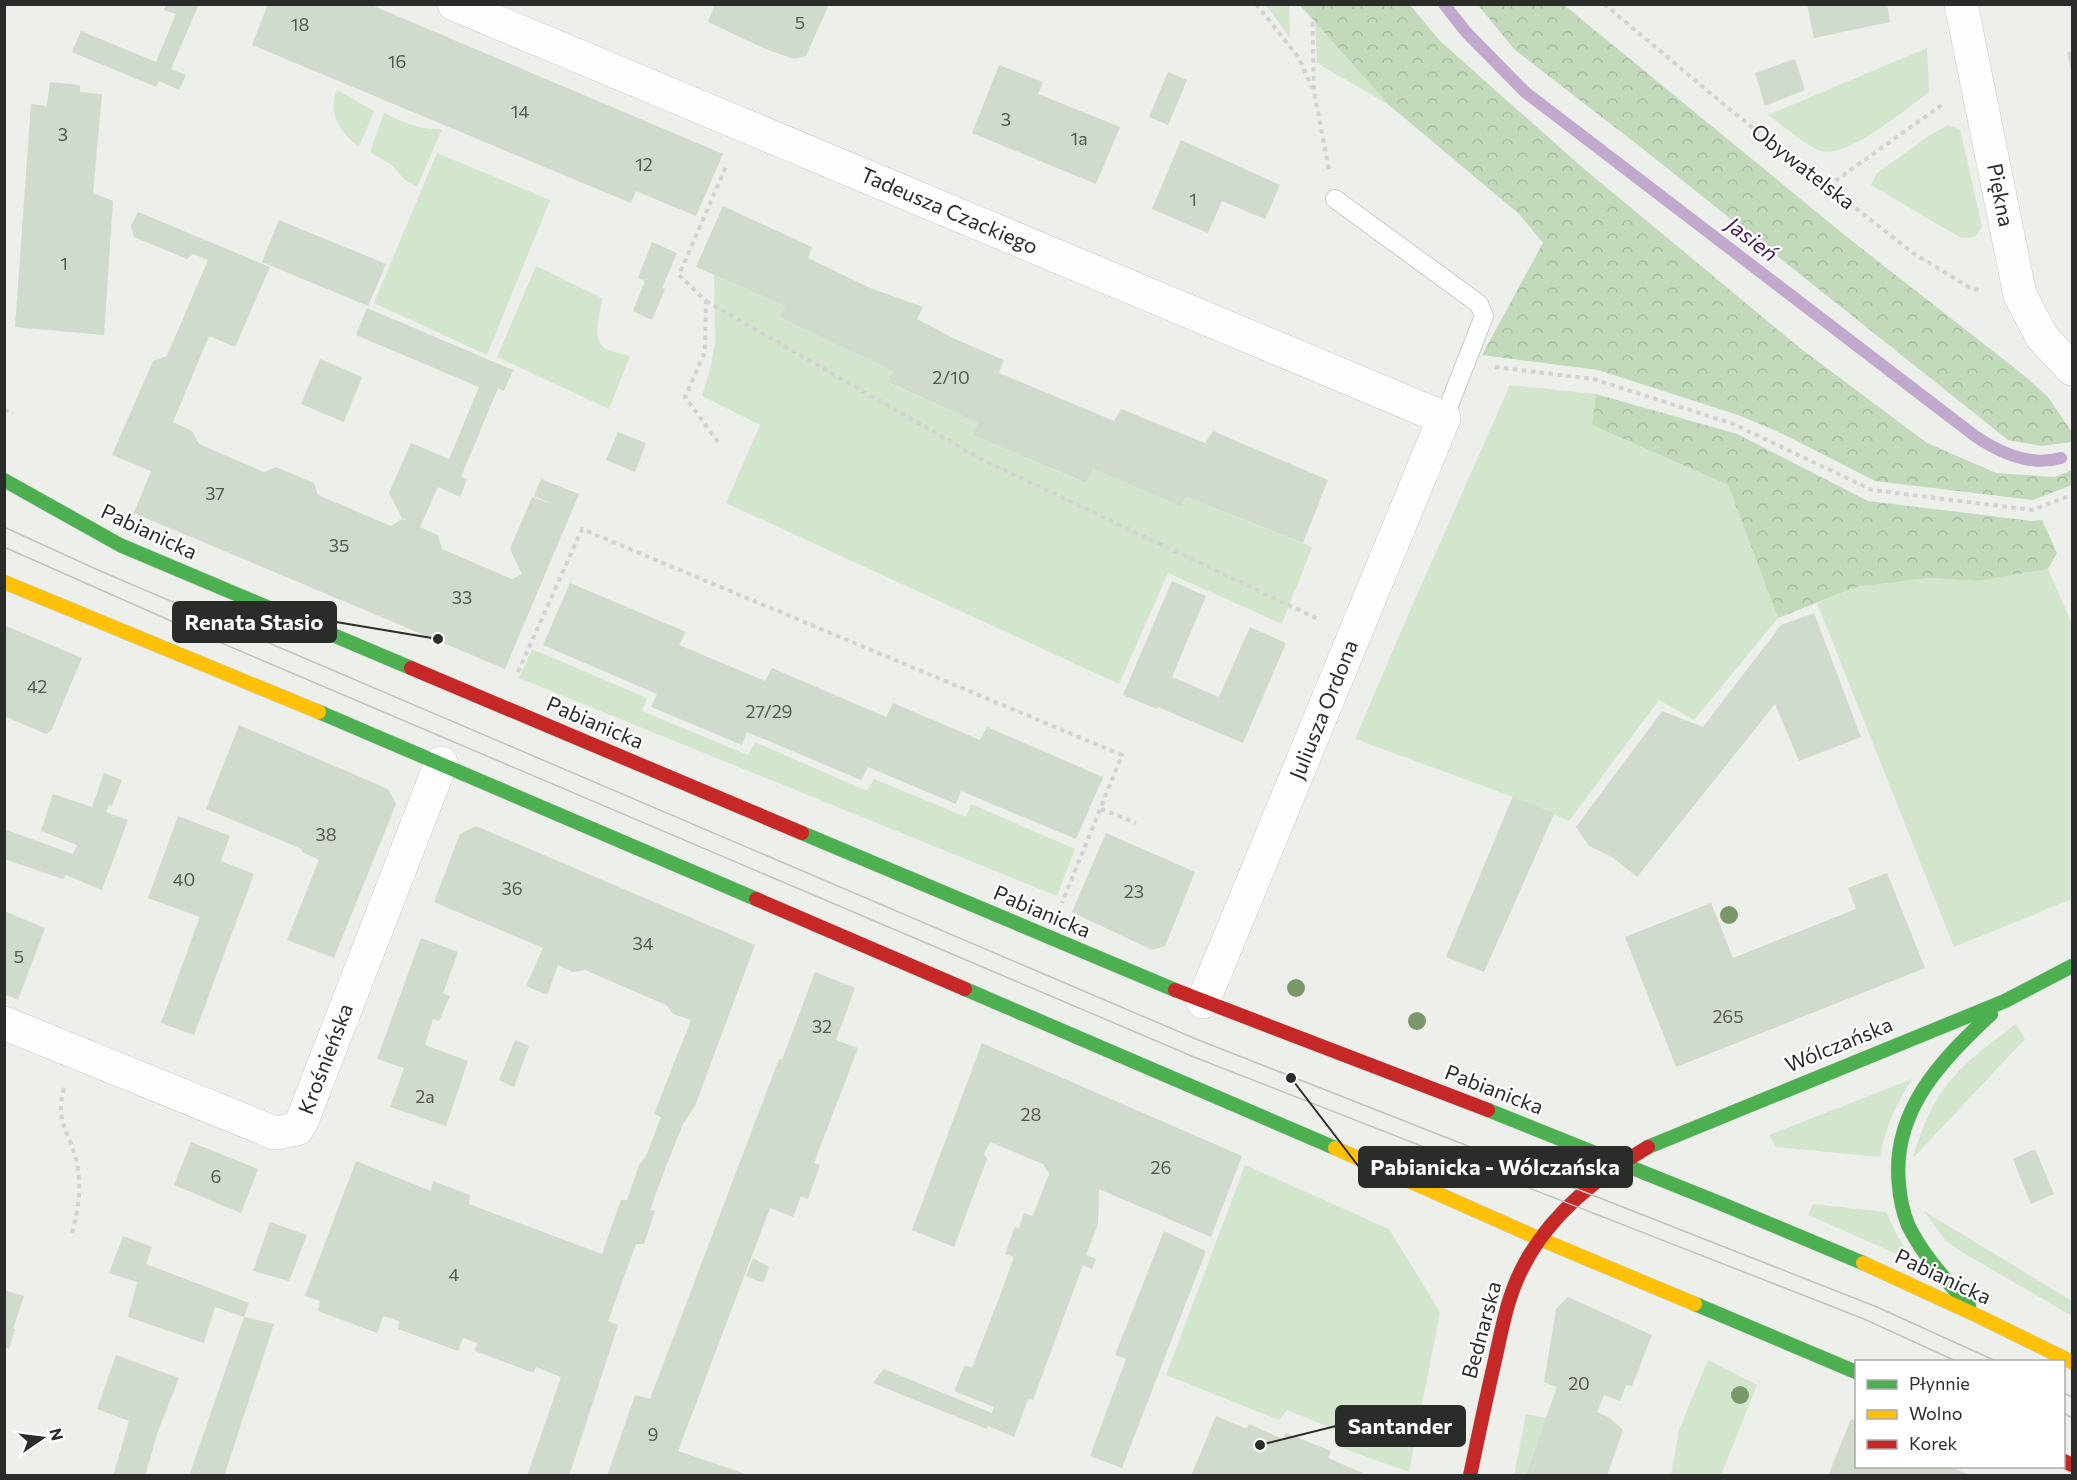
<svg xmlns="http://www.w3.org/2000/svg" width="2077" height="1480" font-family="Commissioner,sans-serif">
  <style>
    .green { fill: #d4e5ce }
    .forest { fill: url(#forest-crowns) }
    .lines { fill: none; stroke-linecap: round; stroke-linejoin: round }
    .stream { stroke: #c0a9cd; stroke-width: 12 }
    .building { fill: #d0dacd }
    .lane-casing { stroke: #caccc8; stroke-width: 20 }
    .street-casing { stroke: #caccc8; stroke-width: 34 }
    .fast-casing { stroke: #caccc8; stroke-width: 15 }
    .slow-casing { stroke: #caccc8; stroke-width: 15 }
    .jam-casing { stroke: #caccc8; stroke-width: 15 }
    .path { stroke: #d2d2d1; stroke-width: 4; stroke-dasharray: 4.5 4.5; stroke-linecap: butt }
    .lane { stroke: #fcfdfc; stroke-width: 18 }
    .street { stroke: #fcfdfc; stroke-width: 33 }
    .fast { stroke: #4caf50; stroke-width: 14 }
    .slow { stroke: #ffc107; stroke-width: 14 }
    .jam { stroke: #c62828; stroke-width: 14 }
    .tram { stroke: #c2c2c1; stroke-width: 1.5 }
    .tree { fill: #7a976a }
    .labels { text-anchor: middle; stroke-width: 4.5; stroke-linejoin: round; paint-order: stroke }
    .number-label { font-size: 18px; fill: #545852 }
    .street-label { font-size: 21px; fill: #2a2c29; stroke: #fff }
    .water-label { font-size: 22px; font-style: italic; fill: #491e5f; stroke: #fff }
    .leader { fill: none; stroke: #2a2c29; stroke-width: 2 }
    .callout-dot { fill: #2a2c29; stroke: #fff; stroke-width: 2 }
    .callout { fill: #2a2c29; stroke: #2a2c29; stroke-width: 2 }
    .callout-label { font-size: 22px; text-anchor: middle; font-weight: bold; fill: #fff }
  </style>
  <defs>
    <pattern id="forest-crowns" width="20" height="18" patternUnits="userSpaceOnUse" patternTransform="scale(1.5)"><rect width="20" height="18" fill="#c2daba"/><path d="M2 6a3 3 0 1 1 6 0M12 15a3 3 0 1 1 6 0" fill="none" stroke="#a7bba0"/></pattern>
  </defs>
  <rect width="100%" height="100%" fill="#ecefea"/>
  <path class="green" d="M1266 5H1289L1290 38Z
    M1315 21 1389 105 1317 63Z
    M1927 48 1929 92C1907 108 1847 159 1821 151 1811 149 1778 122 1768 115Z
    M337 90 374 111 359 147C341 133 327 114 337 90Z
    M384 113C404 123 420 130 442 129L417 187 404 179 393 166 370 152Z
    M1948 125 1960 129 1982 226 1975 237 1961 238 1871 185 1877 173 1930 135Z
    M437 153 550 200 487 355 374 303Z
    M536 266 602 298C601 313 590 339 606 349 613 352 623 354 630 356L609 409 497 357Z
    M714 275 785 306 779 317 893 371 889 383 978 423 972 435 1085 483 1093 469 1180 506 1186 497 1312 547 1282 624 1168 573 1119 684 726 503 760 425 702 396 711 366 715 342Z
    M1510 385 1596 394 1592 425 1728 485 1778 618 1694 720 1659 700 1569 821 1519 799 1355 739 1405 622Z
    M2048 569 2072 624V899L1954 947 1817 603 1856 587 1929 578 1977 581Z
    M532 649 647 698 642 711 748 755 755 742 867 791 874 779 966 817 971 804 1075 849 1057 896 519 678Z
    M2016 1024 2025 1039 1913 1158C1935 1085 1957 1068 2016 1024Z
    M1912 1079C1895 1107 1886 1125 1880 1157L1776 1147 1769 1135Z
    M1245 1165 1389 1229 1440 1312 1409 1472 1336 1446 1339 1431 1287 1410 1279 1420 1166 1375Z
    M1813 1204 1886 1212 1898 1237 1915 1262 1808 1215Z
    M1924 1211 2072 1301V1316L1967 1255 1946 1241Z
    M1708 1360 1757 1385 1721 1475H1671L1679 1430Z
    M1526 1414 1546 1418 1525 1475 1514 1476Z"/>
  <path class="forest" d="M1300 5H1410L1440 41 1583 168 1800 348 1927 443 1996 473 2055 477 2072 470V485L2033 500 1875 481 1785 435 1741 416 1598 370 1482 355 1543 243 1519 214 1389 105Z
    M1478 5H1564L1847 237 2026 377 2047 396 2072 432V442L2041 446 2008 440 1643 149 1515 50Z
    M1596 394 1737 434 1868 501 2032 521 2042 520 2057 553 2048 569 1977 581 1929 578 1856 587 1778 618 1728 485 1592 425Z"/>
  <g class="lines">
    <path class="stream" d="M1444 4 1466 32 1525 92 1975 436C2000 453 2030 467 2061 458"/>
  </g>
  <path class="building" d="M166 4H199L171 69 186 75 179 90 159 81 156 87 72 52 81 31 156 62 176 14 164 10Z
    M268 4H369L723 154 696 216 636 191 631 203 252 45Z
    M715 4H829L806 56 794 59 768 50 708 22Z
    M1807 4H1887L1890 22 1814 38Z
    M2072 51V75L2067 52Z
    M1795 59 1805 90 1765 106 1755 73Z
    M999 65 1043 82 1038 94 1120 127 1096 184 972 133Z
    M1168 72 1187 80 1168 125 1149 117Z
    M50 82 80 85V92L102 94 93 193 113 201 104 335 15 327 31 104 47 106Z
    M1181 140 1280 185 1265 219 1222 201 1208 233 1152 209Z
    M723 206 812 247 808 258 870 288 923 307 917 319 955 339 1004 360 999 373 1114 421 1121 409 1205 443 1213 431 1328 480 1303 543 1186 497 1180 506 1093 469 1086 483 972 435 978 423 888 382 893 371 779 317 785 306 696 267Z
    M138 212 270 267 235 347 209 336 173 422 192 431 199 444 264 472 276 467 314 483 318 495 391 526 402 519 408 521 402 518 389 493 411 443 449 459 479 387 356 335 367 308 513 370 504 391 498 388 461 477 467 479 460 497 438 487 420 527 438 535 442 549 512 579 522 574 510 549 532 497 552 504 534 496 541 479 579 494 505 669 134 513 151 471 112 455 153 361 167 356 208 260 193 254 187 259 134 237 131 226Z
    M279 220 386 264 368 306 262 262Z
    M652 242 677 253 662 288 665 289 652 320 633 311 645 281 638 278Z
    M320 359 362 377 344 422 301 404Z
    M618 432 646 443 635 472 606 460Z
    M1172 581 1206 596 1172 677 1219 697 1250 627 1286 643 1243 743 1158 707 1157 709 1123 695Z
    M570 583 686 632 679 645 765 681 772 668 886 717 893 703 980 740 987 727 1103 777 1076 839 961 791 956 804 868 767 861 780 747 732 742 745 651 707 657 694 543 645Z
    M1814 613 1861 737 1799 761 1775 704 1637 877 1612 857 1589 846 1576 827 1662 711 1703 727 1781 625Z
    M4 625 82 658 51 731 46 734 4 716Z
    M239 725 388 789 396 804 334 958 287 940 319 860 302 852V849L206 809Z
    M104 773 122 780 112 806 109 805 106 812 128 820 102 890 66 875 63 879 4 859V829L73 854 77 845 41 831 53 794 92 807Z
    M1513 796 1554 814 1484 972 1446 957Z
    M178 816 230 836 221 861 254 874 194 1035 161 1023 200 917 148 898Z
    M476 826 755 945 695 1106 683 1124 666 1166 650 1210 655 1211 644 1244H636L608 1321 618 1325 569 1476H527L561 1377 536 1367 534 1373 475 1351 477 1343 463 1338 458 1351 398 1329 399 1321 383 1316 377 1333 318 1311 320 1301 305 1296 356 1161 431 1191 433 1181 470 1195 469 1204 602 1254 621 1200H627L639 1165 646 1156 661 1117 654 1114 691 1020 673 1014 666 1005 585 970 573 972 558 965 547 995 526 986 543 948 434 902 460 834Z
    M1106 833 1195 872 1165 946 1152 950 1072 912Z
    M1887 873 1925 968 1676 1067 1625 937 1711 903 1733 958 1856 909 1848 888Z
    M4 911 45 928 18 1000 4 994Z
    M421 938 458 952 443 993 450 996 439 1021 433 1019 425 1045 468 1061 446 1126 390 1107 404 1068 377 1059Z
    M815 972 855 988 836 1040 858 1048 814 1163 820 1165 808 1199 801 1196 793 1217 770 1208 678 1451 751 1476H607L635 1395 650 1399 779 1059 782 1060Z
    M515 1040 529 1046 514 1087 499 1080Z
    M982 1043 1242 1156 1211 1237 1099 1189 1098 1224 1086 1255 1096 1259 1092 1269 1083 1265 1033 1400 1028 1399 1014 1437 988 1426 987 1429 873 1383 884 1369 992 1413 994 1407 954 1391 965 1365 972 1368 998 1301 1014 1257 1005 1254 1015 1227 1019 1228 1024 1213 1033 1216 1049 1174 1043 1164 990 1142 984 1154 987 1159 954 1247 912 1230Z
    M191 1142 258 1169 241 1213 174 1185Z
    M2035 1149 2054 1194 2031 1204 2013 1159Z
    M270 1222 307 1235 289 1281 253 1271Z
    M1164 1231 1206 1251 1122 1468 1090 1456 1126 1359 1115 1355Z
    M123 1236 152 1247 146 1264 249 1303 244 1317 215 1307 204 1343 128 1317 137 1282 109 1273Z
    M753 1258 769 1267 763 1283 746 1276Z
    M4 1290 24 1296 13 1329H15L9 1349 4 1347Z
    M1568 1297 1652 1335 1632 1386 1626 1385 1620 1401 1604 1395 1597 1412 1610 1418 1623 1430 1607 1476H1525L1557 1387 1544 1382 1556 1309Z
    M244 1317 274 1324 224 1476H189Z
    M116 1355 179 1378 158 1431 145 1476H113L129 1421 97 1409Z
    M1216 1416 1247 1429 1249 1424 1283 1439 1286 1433 1331 1451 1328 1458 1363 1473 1362 1476H1191Z
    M1851 1419 1856 1421 1857 1467H1951L1972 1476H1828Z"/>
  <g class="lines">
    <defs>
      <path id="lane" d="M1335 199 1479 304 1484 316 1444 418"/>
      <path id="street" d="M454 4 1444 418 1203 1002
        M1961 4 2020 295 2042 337 2072 369
        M4 1023 275 1133 297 1129 302 1121 441 763"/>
      <path id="fast" d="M4 480 120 545 411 668
        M319 712 756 899
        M802 833 1175 990
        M965 989 1335 1148
        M1488 1110 1722 1204 1863 1263
        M1648 1147 2005 1001 2072 966
        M1695 1304 1856 1372
        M1969 1306C1947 1281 1923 1256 1908 1225 1903 1212 1900 1199 1899 1185 1891 1112 1941 1060 1991 1014"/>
      <path id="slow" d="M4 582 319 712
        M1335 1148 1540 1239 1695 1304
        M1863 1263 1978 1316 2072 1362"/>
      <path id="jam" d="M411 668 802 833
        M756 899 965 989
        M1175 990 1488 1110
        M2064 1461 2072 1465
        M1470 1476C1478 1437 1486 1399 1495 1360 1502 1328 1508 1294 1524 1265 1551 1213 1599 1176 1648 1147"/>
    </defs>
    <use href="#lane" class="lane-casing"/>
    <use href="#street" class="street-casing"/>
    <use href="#fast" class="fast-casing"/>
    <use href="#slow" class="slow-casing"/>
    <use href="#jam" class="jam-casing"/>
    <path class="path" d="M1256 4 1299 58 1312 88
      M1312 4 1314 91 1329 170
      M1604 4 1733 112 1913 253 1972 289 1980 290
      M1828 186 1943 104
      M706 301 981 459 1320 620
      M1495 367 1593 379 1731 423 1872 490 2032 510 2072 495
      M4 410 13 413
      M718 442 685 397 705 352 706 301 679 275 727 164
      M518 672 582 529 1122 755 1062 903
      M1101 809 1136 823
      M64 1088C54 1125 71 1132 77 1164 82 1188 78 1210 72 1233"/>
    <use href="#lane" class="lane"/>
    <use href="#street" class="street"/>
    <use href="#fast" class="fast"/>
    <use href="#slow" class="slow"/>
    <use href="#jam" class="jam"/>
    <path class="tram" d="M4 527 98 570 1196 1039 1877 1307 1998 1362
      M4 547 205 636 1194 1057 1864 1319 1958 1362
      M2064 1393 2072 1397
      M2064 1413 2072 1418"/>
  </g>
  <g class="tree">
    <circle cx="1729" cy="915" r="9"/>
    <circle cx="1296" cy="988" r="9"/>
    <circle cx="1417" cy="1021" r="9"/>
    <circle cx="1740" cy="1395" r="9"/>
  </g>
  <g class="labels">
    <g class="number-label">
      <text x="800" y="29">5</text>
      <text x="300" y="31">18</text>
      <text x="397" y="68">16</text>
      <text x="520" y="118">14</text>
      <text x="1006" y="126">3</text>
      <text x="63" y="141">3</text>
      <text x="1079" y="145">1a</text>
      <text x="644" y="171">12</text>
      <text x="1193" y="206">1</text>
      <text x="64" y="270">1</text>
      <text x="951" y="384">2/10</text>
      <text x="215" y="500">37</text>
      <text x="339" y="552">35</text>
      <text x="462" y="604">33</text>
      <text x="37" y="693">42</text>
      <text x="769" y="718">27/29</text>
      <text x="326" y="841">38</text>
      <text x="184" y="886">40</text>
      <text x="512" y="895">36</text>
      <text x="1134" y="898">23</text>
      <text x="643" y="950">34</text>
      <text x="19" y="963">5</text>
      <text x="1728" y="1023">265</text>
      <text x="822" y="1033">32</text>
      <text x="425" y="1103">2a</text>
      <text x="1031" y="1121">28</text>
      <text x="1161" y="1174">26</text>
      <text x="216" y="1183">6</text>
      <text x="454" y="1281">4</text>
      <text x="1579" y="1390">20</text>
      <text x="653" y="1441">9</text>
    </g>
    <g class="street-label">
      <text transform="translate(1803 167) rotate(38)" y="7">Obywatelska</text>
      <text transform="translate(2000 195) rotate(79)" y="7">Piękna</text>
      <text transform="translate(949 211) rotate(23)" y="7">Tadeusza Czackiego</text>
      <text transform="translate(149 532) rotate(25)" y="7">Pabianicka</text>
      <text transform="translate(1324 710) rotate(-68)" y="7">Juliusza Ordona</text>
      <text transform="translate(595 723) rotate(23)" y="7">Pabianicka</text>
      <text transform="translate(1042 912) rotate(23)" y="7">Pabianicka</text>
      <text transform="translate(1839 1045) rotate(-22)" y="7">Wólczańska</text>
      <text transform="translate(326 1059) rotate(-69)" y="7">Krośnieńska</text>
      <text transform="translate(1494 1090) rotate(21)" y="7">Pabianicka</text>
      <text transform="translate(1943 1277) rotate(25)" y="7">Pabianicka</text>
      <text transform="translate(1482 1330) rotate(-75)" y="7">Bednarska</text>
    </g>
    <g class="water-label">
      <text transform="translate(1752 239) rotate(37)" y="8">Jasień</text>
    </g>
  </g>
  <path class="leader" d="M438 639L336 622M1291 1078L1359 1167M1260 1445L1336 1426"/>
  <g class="callout-dot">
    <circle cx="438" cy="639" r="6"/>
    <circle cx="1291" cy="1078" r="6"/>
    <circle cx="1260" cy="1445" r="6"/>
  </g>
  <g class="callout">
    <rect x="173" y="602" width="163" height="40" rx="6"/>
    <rect x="1359" y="1147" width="273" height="40" rx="6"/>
    <rect x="1336" y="1406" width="129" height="40" rx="6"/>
  </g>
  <g class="callout-label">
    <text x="254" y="630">Renata Stasio</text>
    <text x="1495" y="1175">Pabianicka - Wólczańska</text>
    <text x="1400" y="1434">Santander</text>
  </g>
  <rect width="2077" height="1480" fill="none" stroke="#2a2c29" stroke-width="12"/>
  <rect x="1855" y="1360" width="210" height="108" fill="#ffffff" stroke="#aaaba9" stroke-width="1.5"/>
  <rect x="1867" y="1380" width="30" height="9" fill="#4caf50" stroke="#aaaba9" stroke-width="1.5"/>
  <text x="1909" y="1390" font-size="18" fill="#2a2c29">Płynnie</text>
  <rect x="1867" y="1410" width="30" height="9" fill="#ffc107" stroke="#aaaba9" stroke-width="1.5"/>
  <text x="1909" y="1420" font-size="18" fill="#2a2c29">Wolno</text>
  <rect x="1867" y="1440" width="30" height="9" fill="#c62828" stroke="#aaaba9" stroke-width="1.5"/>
  <text x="1909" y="1450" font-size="18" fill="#2a2c29">Korek</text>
  <g transform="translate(42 1438) rotate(76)" stroke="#ffffff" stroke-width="4.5" paint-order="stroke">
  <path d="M0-4.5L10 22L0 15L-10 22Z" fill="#2a2c29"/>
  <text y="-9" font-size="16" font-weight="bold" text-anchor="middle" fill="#2a2c29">N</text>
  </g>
</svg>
